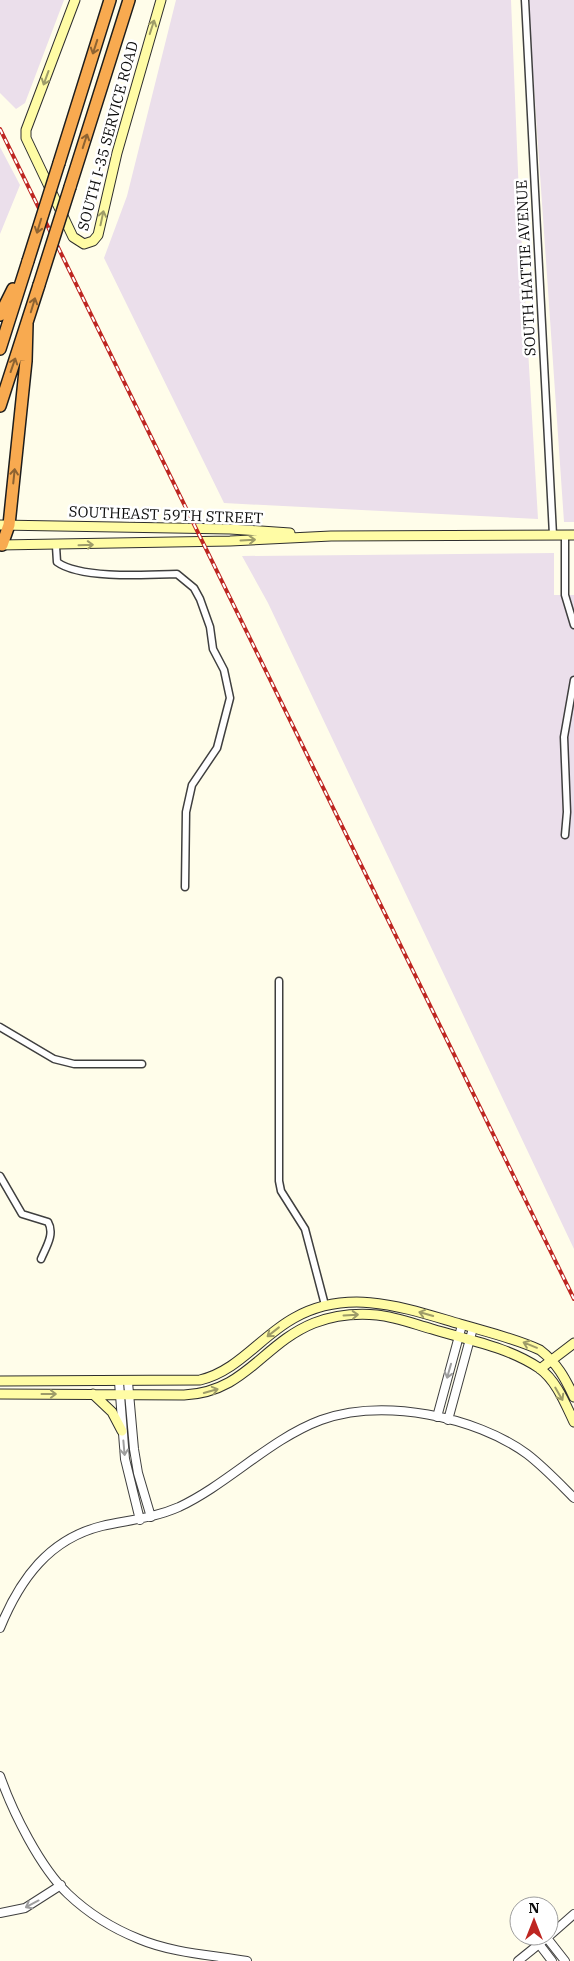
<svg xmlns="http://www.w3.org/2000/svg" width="574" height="1961" font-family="'IBM Plex Serif',serif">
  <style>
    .industrial { fill: #ebdfeb }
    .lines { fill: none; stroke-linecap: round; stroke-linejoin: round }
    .minor-casing { stroke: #3f3f3f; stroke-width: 9 }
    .tertiary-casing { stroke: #3f3f3f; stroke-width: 10 }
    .secondary-casing { stroke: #2e2e2e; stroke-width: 11 }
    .motorway-casing { stroke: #1d1d1d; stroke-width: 14 }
    .minor { stroke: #fff; stroke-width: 6 }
    .tertiary { stroke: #fff; stroke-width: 8 }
    .secondary { stroke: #fffca5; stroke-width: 9 }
    .motorway { stroke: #f8aa50; stroke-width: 11 }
    .rail-casing { stroke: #be2621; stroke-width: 4 }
    .rail { stroke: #fff; stroke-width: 2; stroke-dasharray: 5.5; stroke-linecap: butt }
    .motorway-bridge-casing { stroke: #1d1d1d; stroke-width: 14; stroke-linecap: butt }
    .motorway-bridge { stroke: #f8aa50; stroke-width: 11 }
    .oneway { stroke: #9e9c68 }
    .oneway2 { stroke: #8e6331 }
    .oneway3 { stroke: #9e9e9e }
    .labels { text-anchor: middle; stroke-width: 5; stroke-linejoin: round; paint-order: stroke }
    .street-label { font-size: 15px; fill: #0c0c0c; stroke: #fff }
  </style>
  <rect width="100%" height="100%" fill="#fffdea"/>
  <path class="industrial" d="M0 0H64L25 103 16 109 0 93Z
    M176 0H511L519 196 538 519 224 503 104 258 127 196Z
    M528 0H574V522H564Z
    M0 147 20 185 0 234Z
    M554 553V595H574V1249L268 603 242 556Z"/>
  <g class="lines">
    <defs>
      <path id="minor" d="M525 0 553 535
        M565 535V595L574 625
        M56 546 57 562C80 579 147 575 177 574L194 588 200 599 210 627 213 649 224 670 230 698 217 748 192 785 186 812 185 887
        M565 835 567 812 564 737 574 680
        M279 981V1181L281 1191 305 1229 325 1305
        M0 1027 54 1059 74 1064H142
        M0 1176 22 1214 48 1222C55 1234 46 1247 41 1259"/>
      <path id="tertiary" d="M119 1382 125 1459 140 1520
        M128 1382 134 1449 138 1473 151 1517
        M437 1417 462 1325
        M448 1420 473 1328
        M0 1628C20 1579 49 1539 102 1526 129 1520 154 1518 179 1507 228 1484 270 1439 321 1420 383 1398 475 1416 527 1454 544 1467 559 1483 574 1498
        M0 1776C13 1813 40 1867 68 1894 88 1913 114 1929 139 1939 172 1953 212 1955 247 1961
        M0 1913 25 1908 61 1885
        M549 1936 574 1914
        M547 1938 565 1961
        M539 1944 552 1961
        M518 1961 549 1936"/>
      <path id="secondary" d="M75 0 26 130V138L73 237 84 244 93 241 98 235 117 153 161 0
        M0 525 230 529 290 533
        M0 545 230 541 331 536 574 535
        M540 1369 574 1343
        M0 1381 200 1380C238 1371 261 1336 294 1318 349 1287 405 1308 460 1324 487 1332 514 1338 540 1350 557 1363 565 1378 574 1397
        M0 1394 184 1395C246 1392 262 1344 314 1323 335 1315 355 1313 377 1315 396 1317 414 1324 432 1329 468 1340 508 1347 539 1368 556 1380 565 1403 574 1422
        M93 1394 112 1412 122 1431"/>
      <path id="motorway" d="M59 163 110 0
        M70 187 129 0
        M0 315 13 289
        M0 349 28 261
        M0 406 39 285
        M2 545 9 525 26 361 27 324"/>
    </defs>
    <use href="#minor" class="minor-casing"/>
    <use href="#tertiary" class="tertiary-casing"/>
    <use href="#secondary" class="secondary-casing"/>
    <use href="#motorway" class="motorway-casing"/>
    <use href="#minor" class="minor"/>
    <use href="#tertiary" class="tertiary"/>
    <use href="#secondary" class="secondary"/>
    <use href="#motorway" class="motorway"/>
    <defs>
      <path id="rail" d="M0 129 574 1299"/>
    </defs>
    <use href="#rail" class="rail-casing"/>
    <use href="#rail" class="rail"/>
    <defs>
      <path id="motorway-bridge" d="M28 261 59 163
        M39 285 70 187"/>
    </defs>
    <use href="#motorway-bridge" class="motorway-bridge-casing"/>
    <use href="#motorway-bridge" class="motorway-bridge"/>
  </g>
  <defs><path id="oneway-shaft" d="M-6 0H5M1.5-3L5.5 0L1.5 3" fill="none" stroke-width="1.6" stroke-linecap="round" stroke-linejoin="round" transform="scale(1.25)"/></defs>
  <g class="oneway">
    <use href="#oneway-shaft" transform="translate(152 27) rotate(-72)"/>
    <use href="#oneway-shaft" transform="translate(46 78) rotate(110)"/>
    <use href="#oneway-shaft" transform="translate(102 218) rotate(-78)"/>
    <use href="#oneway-shaft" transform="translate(248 540) rotate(-3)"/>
    <use href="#oneway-shaft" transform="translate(86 545) rotate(-2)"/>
    <use href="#oneway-shaft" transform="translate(426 1314) rotate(-164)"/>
    <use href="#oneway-shaft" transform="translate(351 1315) rotate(-3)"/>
    <use href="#oneway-shaft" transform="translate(273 1332) rotate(142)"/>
    <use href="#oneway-shaft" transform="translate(530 1345) rotate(-158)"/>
    <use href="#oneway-shaft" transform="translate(211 1391) rotate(-16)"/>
    <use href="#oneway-shaft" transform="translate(49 1394)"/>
    <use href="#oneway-shaft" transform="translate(559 1394) rotate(60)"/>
  </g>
  <g class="oneway2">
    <use href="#oneway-shaft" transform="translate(95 47) rotate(108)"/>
    <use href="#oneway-shaft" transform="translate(85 141) rotate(-72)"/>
    <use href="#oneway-shaft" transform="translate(39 226) rotate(107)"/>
    <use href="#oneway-shaft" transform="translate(33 305) rotate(-73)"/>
    <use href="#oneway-shaft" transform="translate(13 365) rotate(-71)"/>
    <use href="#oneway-shaft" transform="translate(14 476) rotate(-84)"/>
  </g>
  <g class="oneway3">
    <use href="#oneway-shaft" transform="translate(449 1371) rotate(106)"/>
    <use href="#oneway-shaft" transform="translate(124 1448) rotate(85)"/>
    <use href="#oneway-shaft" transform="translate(32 1904) rotate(152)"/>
  </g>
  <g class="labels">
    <g class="street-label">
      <text transform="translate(108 136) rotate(-75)" y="5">SOUTH I-35 SERVICE ROAD</text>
      <text transform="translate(526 268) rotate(-93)" y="5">SOUTH HATTIE AVENUE</text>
      <text transform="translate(166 515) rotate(2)" y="5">SOUTHEAST 59TH STREET</text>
    </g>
  </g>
  <g transform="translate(534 1921)"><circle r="24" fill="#ffffff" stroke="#9e9e9e"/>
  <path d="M0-4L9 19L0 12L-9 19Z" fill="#be2621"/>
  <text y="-8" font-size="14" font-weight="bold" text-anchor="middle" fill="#0c0c0c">N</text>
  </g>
</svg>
